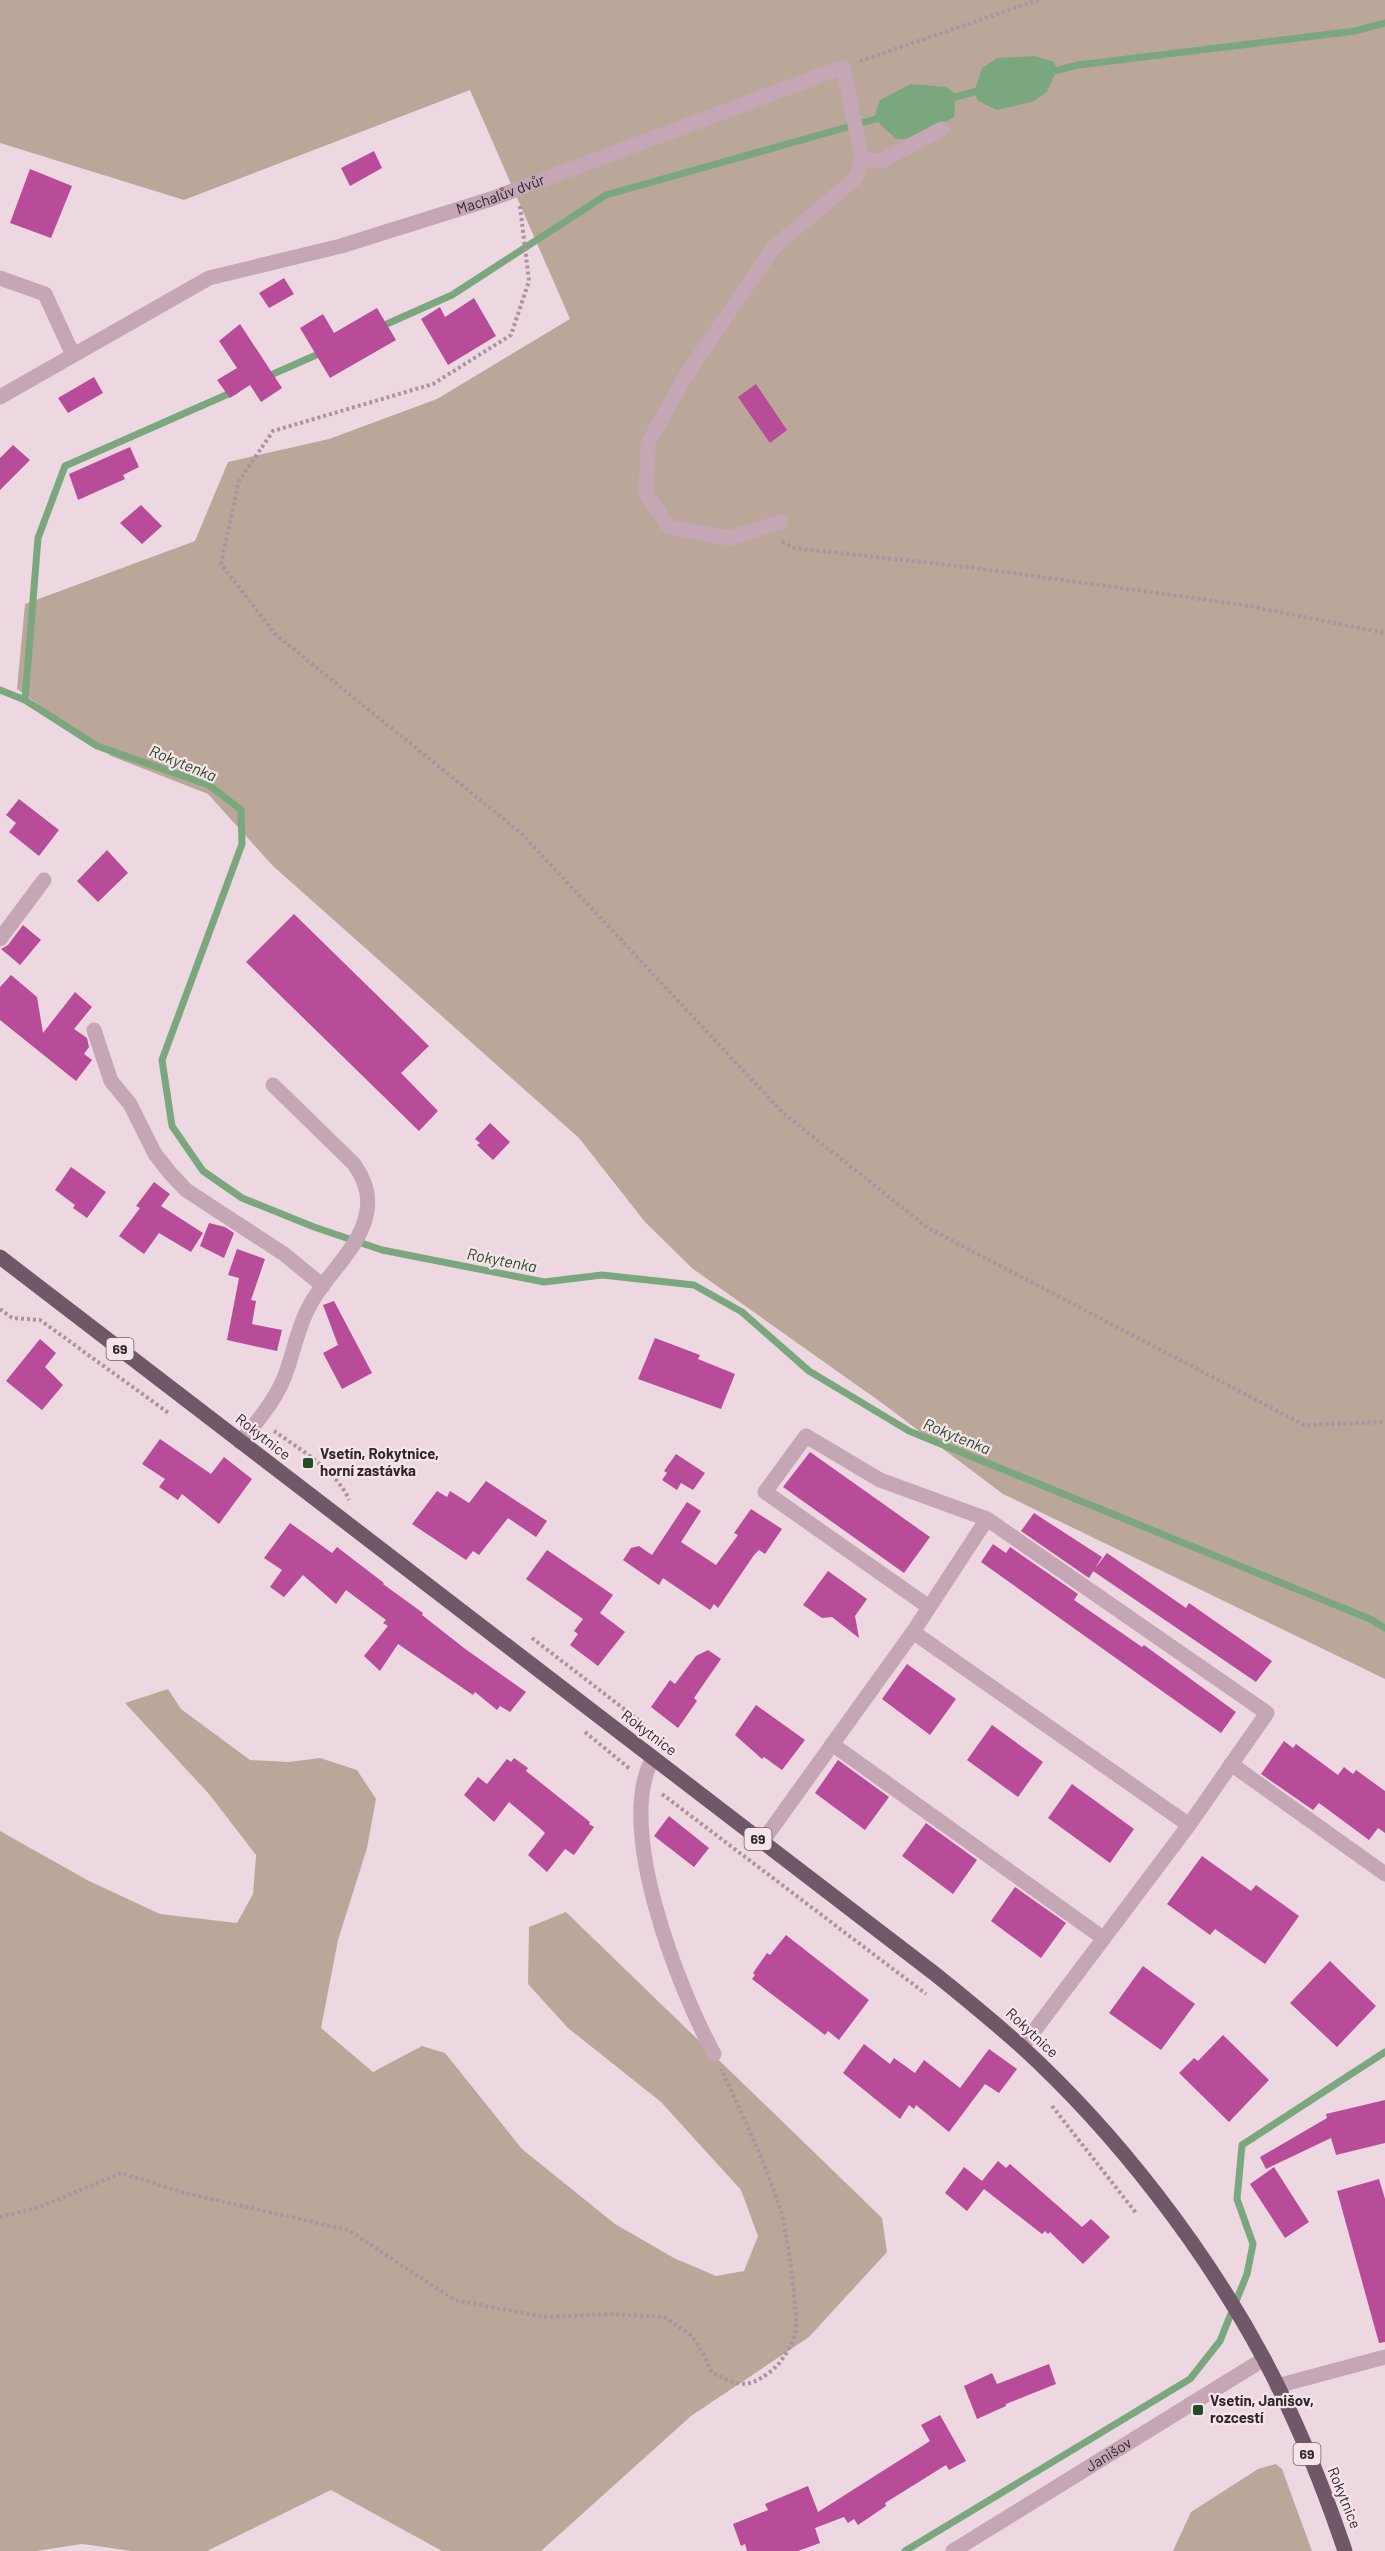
<svg xmlns="http://www.w3.org/2000/svg" width="1385" height="2551" font-family="Barlow,sans-serif">
  <style>
    .green { fill: #baa79a }
    .water { fill: #7ba77f }
    .lines { fill: none; stroke-linecap: round; stroke-linejoin: round }
    .stream { stroke: #7ba77f; stroke-width: 7 }
    .building { fill: #b84c99 }
    .path { stroke: #af91a1; stroke-width: 4; stroke-dasharray: 3 3; stroke-linecap: butt }
    .minor { stroke: #c4a6b5; stroke-width: 15 }
    .major { stroke: #715868; stroke-width: 15 }
    .poi-dot { fill: #204d25; stroke: #f6e4eb; stroke-width: 2 }
    .labels { text-anchor: middle; stroke-width: 4.5; stroke-linejoin: round; paint-order: stroke }
    .shield { fill: #f6e4eb; stroke: #6c5f66; stroke-width: 1.5 }
    .shield-label { font-size: 14px; font-weight: bold; fill: #31262d }
    .street-label { font-size: 15px; fill: #31262d; stroke: #f6e4eb }
    .poi-label { font-size: 15px; font-weight: bold; fill: #31262d; stroke: #f6e4eb; text-anchor: start }
    .water-label { font-size: 16px; font-style: italic; fill: #204d25; stroke: #f6e4eb }
  </style>
  <rect width="100%" height="100%" fill="#edd8e1"/>
  <path class="green" d="M0 0H1385V1679L1003 1494 882 1403 693 1269 645 1222 579 1138 273 866 208 794 111 756 17 689 25 604 195 541 228 462 329 439 437 399 570 319 470 90 184 200 0 143Z
    M168 1689 181 1709 250 1760 289 1762 320 1758 357 1770 376 1799 367 1848 338 1940 321 2028 373 2072 422 2046 445 2053 522 2149 615 2224 674 2258 716 2276 744 2271 758 2236 741 2190 661 2102 568 2028 528 1984 529 1927 566 1912 882 2218 887 2252 809 2337 691 2416 541 2551H442L331 2490 207 2551H132L82 2544 36 2551H0V1831L89 1881 160 1914 237 1923 253 1894 256 1855 209 1794 125 1703Z
    M1276 2464 1282 2469 1312 2551H1173L1191 2512 1258 2469Z"/>
  <path class="water" d="M1035 56 1054 62 1057 70 1047 92 1034 101 997 110 978 101 974 92 982 68 997 58Z
    M911 84 946 87 956 94 954 117 918 139H896L874 118 880 100Z"/>
  <g class="lines">
    <path class="stream" d="M1050 72 1078 65 1355 31 1385 23
      M948 99 981 90
      M380 327 452 295 606 195 883 117
      M264 378 323 352
      M0 690 25 700 97 746 209 785 241 810 242 844 162 1060 172 1126 203 1171 242 1198 314 1227 382 1250 544 1282 602 1275 694 1285 742 1312 809 1371 909 1431 1370 1619 1385 1628
      M25 700 38 538 65 466 235 391
      M905 2551 1190 2379 1220 2341 1247 2274 1253 2244 1237 2199 1242 2145 1385 2052"/>
  </g>
  <path class="building" d="M374 151 382 168 350 186 341 168Z
    M30 169 72 186 51 238 10 223Z
    M284 278 294 294 269 308 259 293Z
    M474 298 496 336 448 365 421 319 440 307 445 317Z
    M377 308 396 340 330 378 300 328 323 314 334 333Z
    M240 324 282 388 261 402 250 385 230 398 217 380 237 368 219 341Z
    M94 377 103 393 68 413 58 398Z
    M756 384 787 430 770 443 738 397Z
    M13 445 30 460 0 490V458Z
    M130 447 139 467 123 475 125 479 78 500 69 474Z
    M141 505 162 526 142 544 120 523Z
    M19 799 59 830 39 856 9 832 16 823 6 815Z
    M107 850 128 873 98 902 77 881Z
    M294 914 429 1046 401 1073 438 1111 419 1131 246 962Z
    M23 925 41 940 20 965 1 949 8 945Z
    M11 975 37 997 43 1033 75 992 92 1007 74 1029 87 1038 89 1047 84 1054 92 1060 76 1081 0 1020V987Z
    M490 1123 510 1142 493 1160 477 1145 480 1143 475 1139Z
    M71 1167 106 1192 87 1218 73 1208 75 1205 55 1190Z
    M154 1182 170 1194 161 1206 203 1233 191 1252 159 1233 144 1254 119 1236 140 1208 136 1206Z
    M209 1223 225 1227 234 1233 224 1258 200 1246Z
    M237 1249 265 1259 251 1300 256 1301 252 1324 282 1330 277 1351 227 1340 239 1278 228 1275Z
    M334 1301 372 1373 342 1389 323 1353 338 1345 323 1305Z
    M655 1338 700 1355 698 1359 735 1374 721 1409 638 1379Z
    M40 1339 56 1353 45 1367 63 1385 42 1410 6 1381Z
    M160 1439 211 1474 224 1457 252 1479 219 1524 182 1494 178 1500 159 1487 165 1479 142 1464Z
    M810 1452 930 1537 904 1573 783 1487Z
    M676 1454 705 1473 693 1490 681 1483 677 1490 662 1480 667 1473 664 1471Z
    M486 1481 547 1521 536 1537 508 1518 479 1555 473 1551 466 1560 412 1524 437 1491 447 1497 450 1491 469 1503Z
    M687 1502 701 1511 681 1542 716 1565 738 1535 734 1533 751 1509 782 1529 765 1554 759 1550 754 1555 718 1608 714 1604 710 1610 663 1578 659 1585 623 1560 631 1548 639 1546 652 1555Z
    M1034 1513 1102 1557 1089 1578 1021 1531Z
    M290 1523 332 1553 337 1547 384 1583 383 1584 423 1613 422 1615 464 1648 526 1692 510 1712 500 1706 497 1710 475 1692 473 1695 398 1644 380 1671 364 1656 388 1626 383 1623 386 1620 346 1590 336 1604 303 1575 284 1597 270 1587 282 1570 264 1558Z
    M993 1544 1006 1553 1010 1547 1078 1594 1074 1600 1142 1647 1144 1645 1236 1712 1221 1733 981 1562Z
    M547 1550 613 1595 600 1613 625 1632 598 1666 570 1645 578 1634 574 1631 583 1619 526 1579Z
    M1107 1553 1186 1608 1189 1603 1272 1661 1256 1682 1093 1571Z
    M828 1571 867 1599 855 1616 859 1638 832 1617 822 1618 803 1605Z
    M708 1650 721 1659 694 1698 697 1701 678 1728 651 1707 670 1680 675 1684 696 1656Z
    M907 1664 956 1699 930 1735 882 1699Z
    M756 1705 805 1740 782 1770 764 1757 762 1759 735 1735Z
    M992 1725 1043 1762 1018 1797 967 1760Z
    M1284 1741 1293 1748 1296 1744 1338 1775 1344 1767 1353 1774 1356 1770 1385 1791V1833L1378 1828 1369 1840 1319 1803 1313 1810 1261 1774Z
    M514 1758 528 1768 526 1771 590 1822 589 1824 594 1827 574 1855 565 1849 547 1872 528 1855 545 1833 541 1829 509 1802 494 1822 464 1795 478 1777 487 1784 507 1759 511 1762Z
    M838 1760 889 1797 865 1830 815 1793Z
    M1072 1784 1134 1829 1110 1863 1048 1818Z
    M669 1816 709 1848 694 1867 654 1836Z
    M926 1823 977 1860 953 1894 902 1856Z
    M1202 1856 1251 1891 1256 1885 1299 1916 1265 1964 1215 1929 1210 1935 1167 1904Z
    M1015 1887 1066 1923 1041 1958 991 1921Z
    M786 1935 869 2000 839 2040 828 2031 825 2035 752 1979 755 1975 753 1973 767 1953 770 1955Z
    M1330 1961 1376 2006 1337 2047 1290 2003Z
    M1143 1966 1195 2004 1161 2050 1109 2013Z
    M1223 2035 1269 2080 1229 2122 1179 2073 1194 2058 1198 2061Z
    M864 2044 890 2064 894 2058 915 2073 924 2060 960 2088 989 2049 1017 2069 999 2093 985 2084 949 2132 916 2105 914 2109 909 2105 900 2119 843 2073Z
    M1385 2100V2143L1336 2155 1331 2138 1266 2169 1260 2157 1327 2118 1326 2114Z
    M998 2161 1006 2168 1010 2164 1082 2227 1091 2219 1110 2237 1083 2264 1050 2232 1048 2234 1045 2231 1042 2234 984 2189 967 2211 945 2193 964 2167 982 2181Z
    M1274 2167 1309 2222 1285 2238 1250 2184Z
    M1379 2179 1385 2199V2342L1379 2343 1337 2191Z
    M1049 2364 1056 2384 1006 2404V2406L977 2419 964 2386 992 2373 997 2384Z
    M940 2415 966 2461 949 2470 946 2465 885 2503 886 2506 858 2525 854 2519 848 2523 844 2517 815 2528 820 2543 798 2551H747L745 2544 741 2546 733 2524 768 2510 765 2504 808 2486 818 2512 930 2441 921 2425Z"/>
  <g class="lines">
    <path class="path" d="M860 61 1038 0
      M520 206 529 281 511 335 433 384 273 431 239 481 221 564 275 634 521 833 782 1112 928 1228 1304 1425 1385 1422
      M782 542 794 548 976 568 1244 605 1385 633
      M0 1309 12 1318 40 1320 170 1414
      M274 1431C297 1447 339 1473 349 1500
      M532 1638 645 1725
      M585 1732 630 1769
      M662 1794 926 1994
      M1052 2106 1136 2213
      M0 2217 40 2207 121 2173 185 2193 348 2230 455 2300 543 2317 612 2314 664 2317 691 2335 703 2353 712 2373C738 2385 746 2390 770 2372 780 2365 792 2346 795 2334 799 2315 787 2232 781 2212 766 2163 742 2115 721 2069"/>
    <g class="minor">
      <path d="M862 159 881 161 942 129"/>
      <path d="M0 278 45 294 73 355"/>
      <path id="s1" d="M0 397 209 278 341 246 491 199 843 67 862 159 856 178 773 248 685 377 648 443 646 494 669 527 729 538 781 522"/>
      <path d="M0 939 44 880"/>
      <path d="M94 1030 111 1081 130 1104 155 1154 170 1173 186 1190 284 1254 323 1286"/>
      <path d="M240 1442C257 1422 274 1402 284 1378 294 1353 297 1328 310 1305 327 1273 361 1248 367 1211 370 1193 364 1178 354 1164L273 1085"/>
      <path d="M929 1607 765 1492 806 1436 880 1480 987 1519"/>
      <path d="M913 1632 987 1519 1267 1713 1189 1825"/>
      <path d="M832 1744 1103 1938"/>
      <path d="M653 1758C614 1827 679 1989 714 2054"/>
      <path d="M1231 1764 1385 1874"/>
      <path d="M762 1842 913 1632 1189 1825 1022 2047"/>
      <path d="M1277 2386 1385 2357"/>
      <path id="s2" d="M953 2551 1264 2359"/>
    </g>
    <path class="major" d="M0 1257 935 1974C965 1998 994 2022 1022 2047 1116 2133 1204 2247 1264 2359 1296 2419 1323 2486 1345 2551"/>
  </g>
  <g class="poi-dot">
    <rect x="302" y="1457" width="12" height="12" rx="3"/>
    <rect x="1192" y="2404" width="12" height="12" rx="3"/>
  </g>
  <g class="labels">
    <g class="shield">
      <rect x="106.5" y="1338" width="27" height="22" rx="4.5"/>
      <rect x="744.5" y="1828" width="27" height="22" rx="4.5"/>
      <rect x="1293.5" y="2443" width="27" height="22" rx="4.5"/>
    </g>
    <g class="shield-label">
      <text x="120" y="1354">69</text>
      <text x="758" y="1844">69</text>
      <text x="1307" y="2459">69</text>
    </g>
    <g class="street-label">
      <text dy="5" stroke="none"><textPath href="#s1" startOffset="544">Machalův dvůr</textPath></text>
      <text transform="translate(263 1437) rotate(38)" y="5">Rokytnice</text>
      <text transform="translate(649 1733) rotate(37)" y="5">Rokytnice</text>
      <text transform="translate(1032 2033) rotate(43)" y="5">Rokytnice</text>
      <text dy="5" stroke="none"><textPath href="#s2" startOffset="183">Janišov</textPath></text>
      <text transform="translate(1344 2498) rotate(68)" y="5">Rokytnice</text>
    </g>
    <g class="poi-label">
      <text x="320" y="1459">Vsetín, Rokytnice,<tspan x="320" dy="17">horní zastávka</tspan></text>
      <text x="1210" y="2406">Vsetín, Janišov,<tspan x="1210" dy="17">rozcestí</tspan></text>
    </g>
    <g class="water-label">
      <text transform="translate(183 763) rotate(22)" y="6">Rokytenka</text>
      <text transform="translate(502 1260) rotate(11)" y="6">Rokytenka</text>
      <text transform="translate(957 1436) rotate(22)" y="6">Rokytenka</text>
    </g>
  </g>
</svg>
